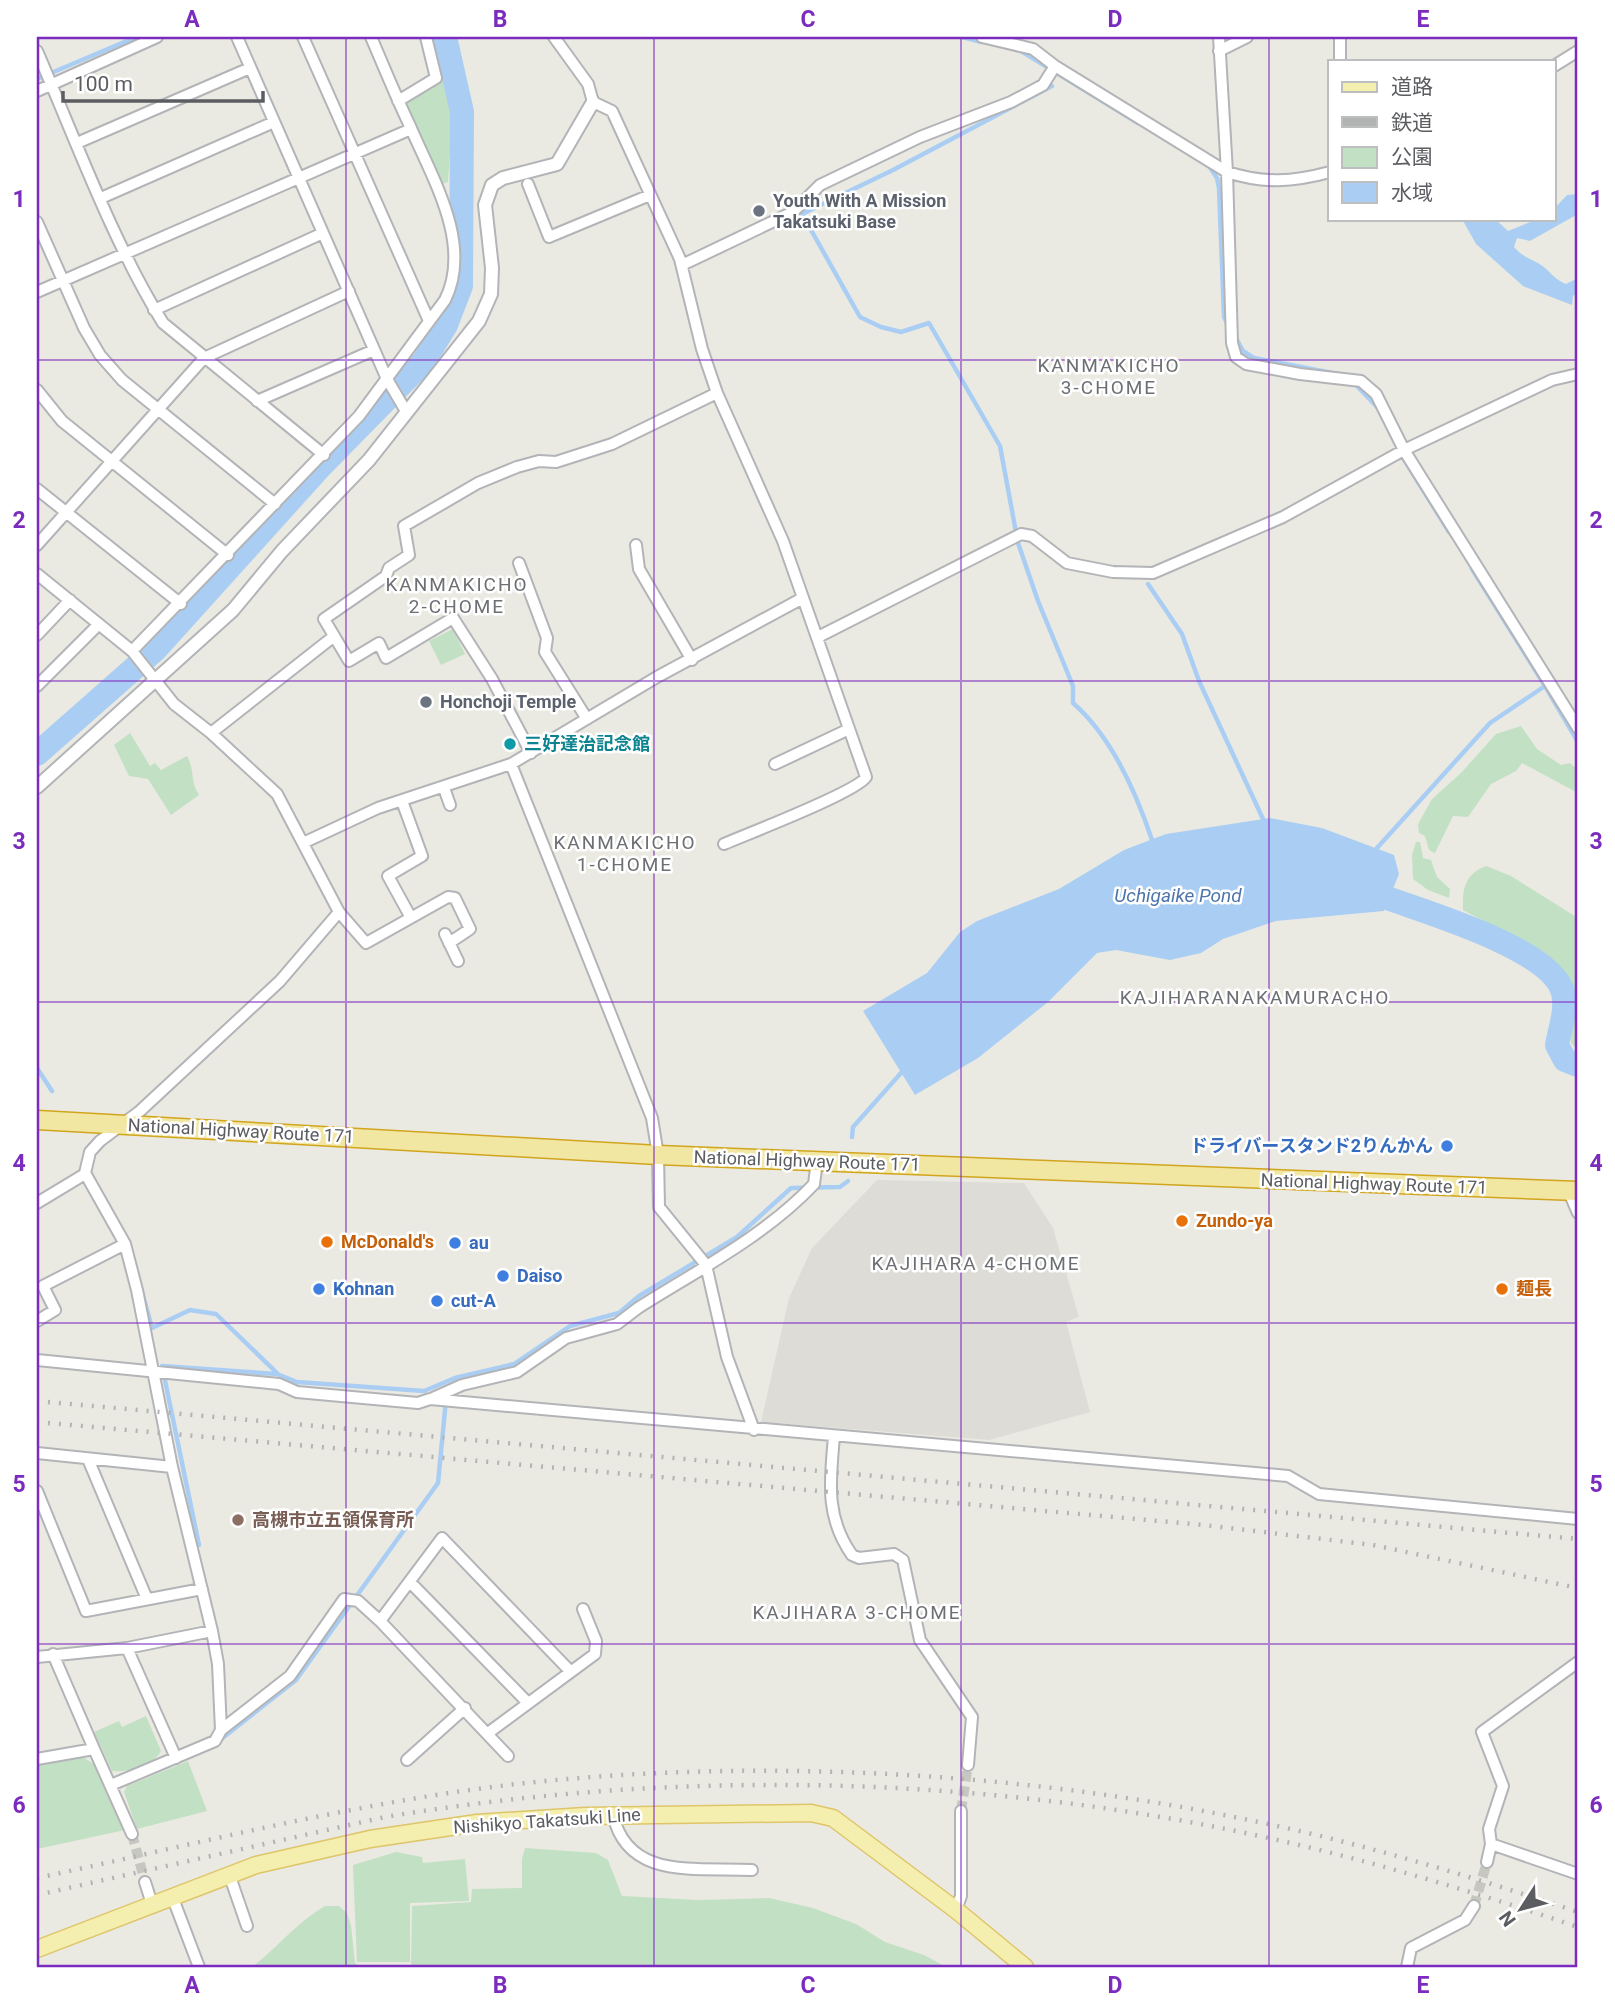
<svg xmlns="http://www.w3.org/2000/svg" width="1615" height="2004" font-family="Roboto,'Noto Sans JP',sans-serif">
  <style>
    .industrial { fill: #dddcd7 }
    .green { fill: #c2e0c4 }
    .water { fill: #aacef3 }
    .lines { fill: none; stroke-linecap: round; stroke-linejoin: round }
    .stream { stroke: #aacef3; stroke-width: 4.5 }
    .river { stroke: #aacef3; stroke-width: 24 }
    .minor-tunnel { stroke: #c7c7c2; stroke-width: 10; stroke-dasharray: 10 5; stroke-linecap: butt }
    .minor-casing { stroke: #b3b4b8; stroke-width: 14 }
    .tertiary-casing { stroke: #b3b4b8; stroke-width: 16 }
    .primary-casing { stroke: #dec569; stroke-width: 19 }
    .trunk-casing { stroke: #d1a51d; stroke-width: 21 }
    .minor { stroke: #fff; stroke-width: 10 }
    .tertiary { stroke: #fff; stroke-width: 12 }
    .primary { stroke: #f4eeaf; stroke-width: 16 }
    .trunk { stroke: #f1e6a2; stroke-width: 18 }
    .rail { stroke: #b2b3b3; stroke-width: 4.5; stroke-dasharray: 2 9; stroke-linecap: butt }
    .grid { fill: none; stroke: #7b2cbf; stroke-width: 2; stroke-opacity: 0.55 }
    .worship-dot { fill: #6b7280; stroke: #fff; stroke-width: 2.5 }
    .culture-dot { fill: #0f9aa8; stroke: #fff; stroke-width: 2.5 }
    .shop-dot { fill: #3f7fe0; stroke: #fff; stroke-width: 2.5 }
    .food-dot { fill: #e8710a; stroke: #fff; stroke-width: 2.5 }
    .education-dot { fill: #8d6e63; stroke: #fff; stroke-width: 2.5 }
    .labels { text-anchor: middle; stroke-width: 5; stroke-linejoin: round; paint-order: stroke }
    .worship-label { font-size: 18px; font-weight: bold; fill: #5b616d; stroke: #fff; text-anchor: start }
    .culture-label { font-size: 18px; font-weight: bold; fill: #0d838f; stroke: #fff; text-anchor: start }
    .street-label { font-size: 18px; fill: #5b5d61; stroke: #fff }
    .shop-label { font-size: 18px; font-weight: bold; fill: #366cbe; stroke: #fff; text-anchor: start }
    .food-label { font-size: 18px; font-weight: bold; fill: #c56008; stroke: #fff; text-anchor: start }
    .education-label { font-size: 18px; font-weight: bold; fill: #785e54; stroke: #fff; text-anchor: start }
    .neighbourhood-label { font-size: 19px; letter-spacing: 2px; fill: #6c6f73; stroke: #fff }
    .water-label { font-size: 19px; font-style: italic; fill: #4e75aa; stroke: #fff }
    .neatline { fill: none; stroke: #7b2cbf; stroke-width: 2.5 }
    .grid-label { font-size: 23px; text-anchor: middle; font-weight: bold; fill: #7b2cbf }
  </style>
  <rect width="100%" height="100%" fill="#ebeae2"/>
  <path class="industrial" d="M877 1180 1024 1183 1053 1228 1079 1317 1066 1322 1090 1412 989 1440 761 1422 789 1298 812 1248Z"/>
  <path class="green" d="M446 80 453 108 448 182 442 184 406 106 408 98Z
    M453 629 465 654 441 665 429 641Z
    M1521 726 1537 749 1561 765 1570 763 1578 770V793L1522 763 1516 771 1491 784 1468 817 1453 816 1435 853 1429 850 1425 836 1419 833 1418 824 1432 799 1461 773 1496 734Z
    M130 733 150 766 155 763 161 770 187 756C195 770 190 782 199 795L171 815 148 779 129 776 114 745Z
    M1416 842H1420L1423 858 1431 860 1437 877 1450 889 1449 898 1428 890 1413 879 1412 855Z
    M1486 866 1511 876 1578 918V1050L1571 1043C1570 1030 1573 1018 1572 1005 1566 949 1504 934 1463 910 1462 889 1465 874 1486 866Z
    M146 1716 161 1751C154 1765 127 1773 112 1771L94 1732 119 1721 122 1727Z
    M83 1757 94 1764 125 1830 37 1849V1766Z
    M188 1761 207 1811 137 1829 124 1792 127 1786Z
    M525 1848 596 1853 608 1860 622 1896 698 1900 769 1898 813 1908 856 1924 885 1942 924 1955 946 1967H386L411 1966 412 1906 471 1902 472 1889 522 1888V1859Z
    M396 1852 422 1857 423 1863 465 1859 469 1901 410 1903V1962H357L353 1865Z
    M325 1906H339L347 1913 351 1925 355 1963 361 1967H252C277 1948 297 1922 325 1906Z"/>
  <path class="water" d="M435 37H447L452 56 440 63Z
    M1578 194V214L1530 241 1517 238 1514 247C1522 256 1528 258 1538 263 1549 269 1553 279 1566 284L1578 278V292L1573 296 1572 305 1523 286 1476 244 1462 219H1495L1508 231 1538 219H1554V209L1567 195Z
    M1270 818 1322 828 1394 855 1399 874 1384 911 1276 921 1223 939 1201 953 1170 960 1116 950 1097 953 1048 1002 978 1058 915 1095 863 1011 927 973 960 932 977 921 1059 889 1124 850 1166 834Z"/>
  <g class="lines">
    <path class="stream" d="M962 37 982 42
      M1021 51 1138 123
      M37 79 136 37
      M1052 86 893 170 802 214 860 317 881 327 901 332 929 323 1000 446 1018 543 1038 601 1073 686V703C1112 737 1136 792 1152 840
      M1209 166 1217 178 1219 188 1224 317 1228 325
      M1236 338 1243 351 1254 358 1338 374
      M1355 384 1378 408
      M1400 453 1449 532
      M1472 569 1545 686
      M1148 584 1182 634 1199 681 1263 819
      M1377 848 1490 723 1545 686 1578 742
      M37 1068 52 1091
      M852 1137 853 1127 901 1073
      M141 1288 152 1328 190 1310 216 1314 277 1373
      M199 1545 162 1366 277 1374 297 1382 424 1391 455 1378 514 1364 570 1326 619 1313 639 1296 737 1237 791 1188 840 1187 848 1181
      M220 1740 296 1680 438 1483 446 1400"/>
    <path class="river" d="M37 754 156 649 321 466 424 361 446 325 461 286 462 112 445 37
      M1390 899C1431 914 1542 947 1561 987 1569 1004 1560 1028 1557 1045L1565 1060 1578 1065"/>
    <path class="minor-tunnel" d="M961 1811 968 1765
      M132 1834 145 1882
      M1474 1906 1487 1862"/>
    <defs>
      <path id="minor" d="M237 37 387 379 407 413
        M303 37 429 321
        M554 37 588 84 593 102 612 111 680 259 702 349 717 393 783 541 866 777C857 792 747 834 724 844
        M982 37 1033 49 1055 66 1227 172C1264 184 1293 182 1330 172
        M1219 37 1227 172 1232 343 1236 357 1246 364 1300 374 1361 381 1376 394 1404 450 1578 728
        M1340 37V61
        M37 51C75 138 113 243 163 323L324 455
        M1219 51 1247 37
        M1554 66 1578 51
        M37 91 157 37
        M398 101 436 78 426 37
        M77 143 250 68
        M528 184 549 237 650 195
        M101 198 274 122
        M37 222 84 328 100 355 122 380 275 504
        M682 265 793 212 820 185 920 137 1011 102 1043 85 1055 66
        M37 292 411 129
        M154 310 323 233
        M37 390 62 421 228 555
        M257 401 374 350
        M37 489 181 604
        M37 545 204 358 349 291
        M636 545 639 569 692 660
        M519 563 547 638 545 652 587 719
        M37 574 132 651 174 704 211 733 277 794 339 912 280 981 140 1111 100 1141 90 1152 85 1173 125 1244 137 1290 172 1467 212 1631 218 1664 221 1730
        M37 635 70 600
        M818 637 1021 534 1032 536 1067 563 1113 572 1153 573 1283 517 1404 450 1552 380 1578 374
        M132 651 359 416 445 300C473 244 432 178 410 126 396 97 384 67 371 37
        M37 686 99 624
        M211 733 333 637
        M531 753 492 679 453 618 386 658 379 643 349 661 324 619 386 576 389 568 409 555 404 526 478 483 517 467 539 461 556 462 612 444 717 393
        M511 764 652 1118 658 1155 659 1207 706 1265 727 1357 754 1430
        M775 764 847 730
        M444 788 450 805
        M402 801 422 856 388 876 410 916
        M303 843 378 808 511 764 657 677 801 599
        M339 912 366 943 448 897 455 898 470 929 449 943
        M445 934 458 961
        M1568 1190 1578 1213
        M37 1203 85 1174
        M37 1321 55 1310 43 1286 125 1244
        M37 1360 279 1384 297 1392 418 1403 430 1399 1288 1476 1319 1494 1578 1519
        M433 1398 462 1385 517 1372 566 1338 617 1324 638 1308C698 1270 765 1236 814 1184L817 1161
        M834 1437C830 1481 825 1517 852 1555L859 1558 894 1554 903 1560 920 1640 972 1717 968 1765
        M37 1453 172 1467
        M88 1459 147 1599
        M37 1491 86 1611 202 1589
        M410 1582 528 1703
        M127 1648 176 1758
        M53 1654 94 1749
        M37 1657 127 1648 212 1631
        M488 1733 595 1654 596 1641 583 1609
        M508 1756 380 1621 442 1538 570 1671
        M37 1759 94 1749 132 1834
        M407 1760 465 1708
        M111 1785 215 1741 221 1730 290 1676 344 1599 358 1601 380 1621
        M613 1815C628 1881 697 1867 752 1870
        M1491 1844 1578 1874
        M1487 1862 1491 1844 1489 1829 1503 1786 1482 1732 1578 1662
        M229 1874 247 1926
        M145 1882 152 1904
        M172 1896 199 1967
        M956 1910 961 1896V1811
        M1407 1967 1411 1948 1465 1920 1474 1906"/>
      <path id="tertiary" d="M37 787 233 610 282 551 369 460 479 321 491 294 492 268 485 205 492 185 503 178 557 164 593 102"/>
      <path id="primary" d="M37 1949 256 1865 370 1839 477 1823 585 1816 811 1813 833 1818 956 1910 1025 1967"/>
      <path id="trunk" d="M37 1120 658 1155 1578 1191"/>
    </defs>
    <use href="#minor" class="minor-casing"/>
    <use href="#tertiary" class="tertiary-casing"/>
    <use href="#primary" class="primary-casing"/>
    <use href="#trunk" class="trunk-casing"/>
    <use href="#minor" class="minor"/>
    <use href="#tertiary" class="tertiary"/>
    <use href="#primary" class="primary"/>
    <use href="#trunk" class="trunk"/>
    <path class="rail" d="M37 1401 1578 1539
      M37 1422 1204 1525 1373 1545 1578 1588
      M37 1878C193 1845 349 1804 508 1785 740 1758 1000 1770 1229 1816 1348 1839 1464 1874 1578 1912
      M37 1895 385 1817C661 1771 951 1774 1226 1829 1346 1853 1463 1888 1578 1927"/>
  </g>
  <path class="grid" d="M346 37V1967M654 37V1967M961 37V1967M1269 37V1967M37 360H1578M37 681H1578M37 1002H1578M37 1323H1578M37 1644H1578"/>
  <g class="worship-dot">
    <circle cx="759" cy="211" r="7"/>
    <circle cx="426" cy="702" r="7"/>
  </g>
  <circle class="culture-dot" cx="510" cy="744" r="7"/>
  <g class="shop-dot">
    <circle cx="1447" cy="1146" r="7"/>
    <circle cx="455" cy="1243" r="7"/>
    <circle cx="503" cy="1276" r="7"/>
    <circle cx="319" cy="1289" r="7"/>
    <circle cx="437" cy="1301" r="7"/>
  </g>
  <g class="food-dot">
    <circle cx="1182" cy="1221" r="7"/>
    <circle cx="327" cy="1242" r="7"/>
    <circle cx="1502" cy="1289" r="7"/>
  </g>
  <circle class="education-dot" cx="238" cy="1520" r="7"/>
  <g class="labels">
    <g class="worship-label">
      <text x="773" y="207">Youth With A Mission<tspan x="773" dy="21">Takatsuki Base</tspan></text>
      <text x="440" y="708">Honchoji Temple</text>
    </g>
    <g class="culture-label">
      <text x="524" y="750">三好達治記念館</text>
    </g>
    <g class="street-label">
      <text transform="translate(241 1131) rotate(3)" y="6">National Highway Route 171</text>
      <text transform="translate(807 1161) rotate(2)" y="6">National Highway Route 171</text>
      <text transform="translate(1374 1184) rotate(2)" y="6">National Highway Route 171</text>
      <text transform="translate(547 1821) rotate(-4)" y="6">Nishikyo Takatsuki Line</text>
    </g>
    <g class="shop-label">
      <text x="1433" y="1152" text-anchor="end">ドライバースタンド2りんかん</text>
      <text x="469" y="1249">au</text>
      <text x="517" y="1282">Daiso</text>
      <text x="333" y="1295">Kohnan</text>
      <text x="451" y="1307">cut-A</text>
    </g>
    <g class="food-label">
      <text x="1196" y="1227">Zundo-ya</text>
      <text x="341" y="1248">McDonald's</text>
      <text x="1516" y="1295">麺長</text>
    </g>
    <g class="education-label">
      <text x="252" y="1526">高槻市立五領保育所</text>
    </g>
    <g class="neighbourhood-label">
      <text x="1109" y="372">KANMAKICHO<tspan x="1109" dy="22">3-CHOME</tspan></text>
      <text x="457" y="591">KANMAKICHO<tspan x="457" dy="22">2-CHOME</tspan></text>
      <text x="625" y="849">KANMAKICHO<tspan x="625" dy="22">1-CHOME</tspan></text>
      <text x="1255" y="1004">KAJIHARANAKAMURACHO</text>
      <text x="976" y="1270">KAJIHARA 4-CHOME</text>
      <text x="857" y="1619">KAJIHARA 3-CHOME</text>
    </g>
    <g class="water-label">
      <text x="1178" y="902">Uchigaike Pond</text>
    </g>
  </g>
  <rect width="1615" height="2004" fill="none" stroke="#ffffff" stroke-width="77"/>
  <rect x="1328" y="60" width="228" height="161" fill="#ffffff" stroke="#bdbec0" stroke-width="2"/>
  <rect x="1342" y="82" width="35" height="10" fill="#f4eeaf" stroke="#bdbec0" stroke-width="2"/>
  <text x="1391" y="94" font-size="21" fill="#5b5d61">道路</text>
  <rect x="1342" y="117" width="35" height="10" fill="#b2b3b3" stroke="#bdbec0" stroke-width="2"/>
  <text x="1391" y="130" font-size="21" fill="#5b5d61">鉄道</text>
  <rect x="1342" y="147" width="35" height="21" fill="#c2e0c4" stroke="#bdbec0" stroke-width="2"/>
  <text x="1391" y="164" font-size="21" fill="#5b5d61">公園</text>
  <rect x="1342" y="182" width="35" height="21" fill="#aacef3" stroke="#bdbec0" stroke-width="2"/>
  <text x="1391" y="200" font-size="21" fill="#5b5d61">水域</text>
  <g transform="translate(1521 1909) rotate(234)" stroke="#ffffff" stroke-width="5" paint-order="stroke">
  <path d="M0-5L12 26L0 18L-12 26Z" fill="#5b5d61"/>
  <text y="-10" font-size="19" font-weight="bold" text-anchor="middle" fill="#5b5d61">N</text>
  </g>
  <path d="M63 91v10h200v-10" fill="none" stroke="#5b5d61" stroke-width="3.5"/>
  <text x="74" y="91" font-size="21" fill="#5b5d61" stroke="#ffffff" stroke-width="5" paint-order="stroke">100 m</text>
  <rect x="38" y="38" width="1538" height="1928" class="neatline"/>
  <g class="grid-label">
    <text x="192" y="27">A</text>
    <text x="500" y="27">B</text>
    <text x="808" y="27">C</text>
    <text x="1115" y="27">D</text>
    <text x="1423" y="27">E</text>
    <text x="19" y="207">1</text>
    <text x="1596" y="207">1</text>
    <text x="19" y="528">2</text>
    <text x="1596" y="528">2</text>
    <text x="19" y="849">3</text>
    <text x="1596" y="849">3</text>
    <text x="19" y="1171">4</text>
    <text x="1596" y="1171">4</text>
    <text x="19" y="1492">5</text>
    <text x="1596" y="1492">5</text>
    <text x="19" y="1813">6</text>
    <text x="1596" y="1813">6</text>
    <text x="192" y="1993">A</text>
    <text x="500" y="1993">B</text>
    <text x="808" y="1993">C</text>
    <text x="1115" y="1993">D</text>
    <text x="1423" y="1993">E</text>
  </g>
</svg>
